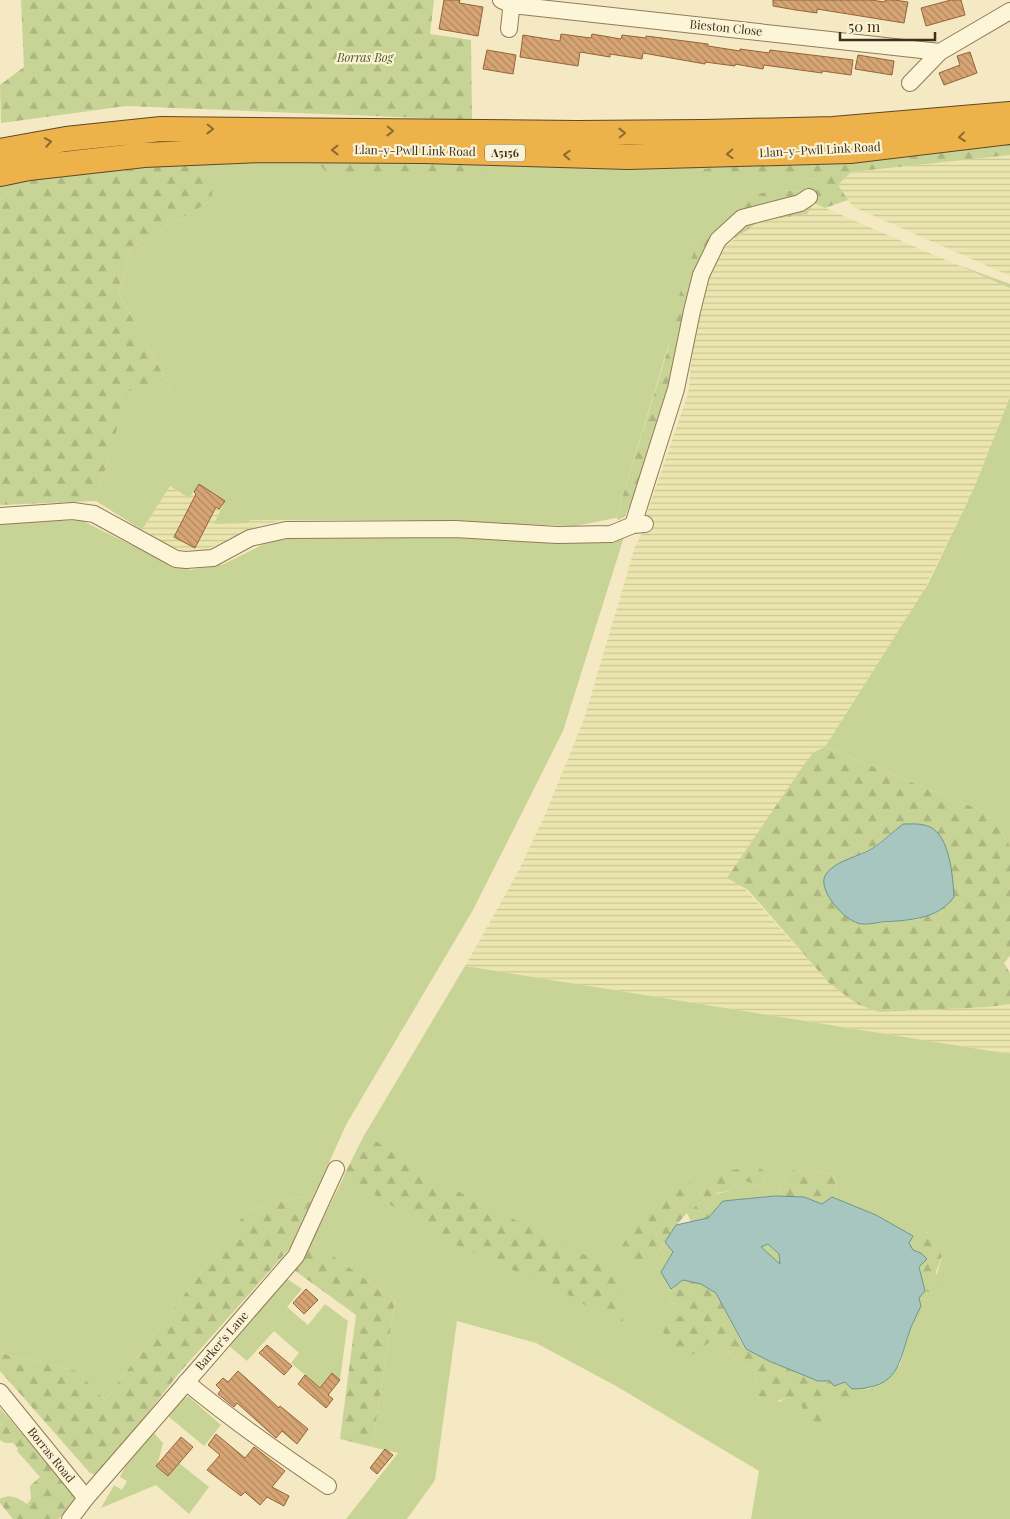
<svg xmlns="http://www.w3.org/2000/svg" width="1010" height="1519" font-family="'Playfair Display',serif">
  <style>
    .farmland { fill: url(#farmland-rules) }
    .green { fill: #c8d495; fill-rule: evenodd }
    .forest { fill: url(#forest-firs); fill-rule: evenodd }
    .water { fill: #a6c6bf; stroke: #6b968f; fill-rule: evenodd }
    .building { fill: url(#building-back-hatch); stroke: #946439 }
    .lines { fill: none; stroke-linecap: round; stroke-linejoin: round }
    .minor-casing { stroke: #917b57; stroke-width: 18 }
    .highway-casing { stroke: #5f472b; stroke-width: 26 }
    .minor { stroke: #fdf5d8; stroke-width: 16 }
    .highway { stroke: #edb24a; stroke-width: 24 }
    .oneway { stroke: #8d6a31 }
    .labels { text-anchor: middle; stroke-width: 4.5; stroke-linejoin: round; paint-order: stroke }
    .shield { fill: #faf2d4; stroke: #776a54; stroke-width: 1 }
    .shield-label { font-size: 11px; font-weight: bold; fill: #3f301d }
    .street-label { font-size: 12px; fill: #3f301d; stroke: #faf2d4 }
    .park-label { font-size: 12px; font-style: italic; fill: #4a5e21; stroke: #faf2d4 }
  </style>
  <defs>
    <pattern id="farmland-rules" width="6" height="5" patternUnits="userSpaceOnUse" patternTransform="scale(1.25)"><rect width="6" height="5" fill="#ebe6af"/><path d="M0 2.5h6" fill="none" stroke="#cbc696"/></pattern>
    <pattern id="forest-firs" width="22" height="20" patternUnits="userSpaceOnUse" patternTransform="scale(1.25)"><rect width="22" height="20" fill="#c8d495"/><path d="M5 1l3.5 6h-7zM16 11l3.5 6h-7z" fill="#adb680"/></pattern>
    <pattern id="building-back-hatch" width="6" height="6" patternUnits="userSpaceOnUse" patternTransform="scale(1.25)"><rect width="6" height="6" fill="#d7a574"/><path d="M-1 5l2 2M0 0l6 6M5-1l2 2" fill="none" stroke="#b0875f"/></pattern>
  </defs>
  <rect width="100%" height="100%" fill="#f4e9c3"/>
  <path class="farmland" d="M1010 155V276L854 207 845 197 838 185 850 172Z
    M814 203 1010 288V397L974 488 922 594 825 747 814 752 744 888 829 983 857 1004 879 1012 989 1007 1010 1004V1054L465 966 517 874 545 815 584 719 635 547 644 529 645 519 688 394 699 294 724 247 760 221Z
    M222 449 250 520H283L250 529 206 550H180L155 538 142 530 170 486 189 498Z"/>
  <path class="green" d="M488 157 803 161 710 168 689 172 744 177H801L816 180V190L806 193 782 190 703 232 616 518 575 526 395 520H250L248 523 214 524 225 501 199 484 189 498 170 486 142 530 96 501 128 390 171 389 119 294 131 248 212 200 195 158Z
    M29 177 0 200V184Z
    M953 263 1010 284V288Z
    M1010 397V846L997 823 983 811 825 747 928 584 974 488Z
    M81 520 151 555 190 570 224 564 272 540 338 536 388 533 598 543 624 537 563 731 473 910 347 1123 315 1193 247 1211 105 1400 77 1371 0 1353V521L23 522Z
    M465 966 1010 1054V1519H751L759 1471 616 1386 536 1343 457 1321 435 1480 407 1519H346L398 1453 372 1447 395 1300 312 1241 365 1134ZM804 1170 834 1174 837 1195 836 1199 876 1215 913 1236 927 1232 942 1257 931 1293 925 1291 919 1298 921 1306 911 1327 900 1365 885 1381 854 1405 830 1392 809 1423 802 1404 788 1397 779 1402 754 1389 756 1382 755 1370C728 1361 716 1330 694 1313 688 1307 677 1304 669 1301L671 1289 661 1272 673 1252 665 1242 643 1273 691 1184 687 1213 705 1199 694 1188 767 1174 761 1186 744 1181 739 1182 729 1191 716 1194 723 1201 775 1196 789 1173Z
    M768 1244 779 1254 780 1264 761 1247Z
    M282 1278 289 1280 302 1289 287 1307 308 1325 325 1304 348 1321 340 1380 332 1374 320 1388 291 1363 299 1353 274 1331 247 1361 228 1345Z
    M176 1397H189L221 1425 204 1446 163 1412Z
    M152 1431 163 1443 157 1466 179 1463 209 1487 189 1514 156 1485 101 1508 114 1485 122 1490 127 1481 120 1477 129 1459Z"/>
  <path class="forest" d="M21 0H434L430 34 471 40 472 120 126 106 1 123 0 85 24 67Z
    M1010 141V155L851 172 838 185 848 200 825 208 814 203 807 214 760 221 736 238 716 241 703 251 685 306 667 393 633 498 625 516 619 520 616 518 668 349 674 312 691 259 703 232 726 209 749 195 782 190 806 193 816 190V180L801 177H692L688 172 710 168 803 161Z
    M320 155 488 157 484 170 477 177H330L321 166Z
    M195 158 212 177V200L131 248 119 294 171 389 128 391 96 501 0 505V200L29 177Z
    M825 747 983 811 997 823 1010 846V956L1004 963 1010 973V1004L989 1007 879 1012 857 1004 829 983 748 890 727 878 805 763 814 752ZM903 824 920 919 868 924 855 923 835 866 872 848Z
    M365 1134 429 1177 623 1274 621 1303 624 1329 567 1294 447 1241 344 1175Z
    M801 1165 804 1170 834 1174 837 1195 836 1199 832 1197 822 1204 804 1197 775 1196 789 1173Z
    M757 1166 767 1174 761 1186 744 1181 738 1183 729 1191 716 1193 723 1201 708 1218 691 1222 687 1213C670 1231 658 1254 643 1273L620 1250 639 1216 653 1201 685 1183H691L695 1198 688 1212 705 1199 694 1188 726 1171Z
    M315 1193 290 1248 180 1372 98 1476 90 1473 0 1371V1353L77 1371 105 1400 247 1211Z
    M927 1232 942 1256 936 1272 938 1284 931 1293 925 1291C920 1277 919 1267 921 1253L913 1251 909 1243 913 1236Z
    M312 1241 395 1300 372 1447 340 1439 356 1315 294 1270Z
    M683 1280 701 1284 716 1293 745 1349 769 1361 818 1381 845 1382 869 1389 885 1381 854 1405 838 1406 830 1392 825 1400 828 1421 809 1423 801 1404 788 1397C775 1404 762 1403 754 1389L756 1382 755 1370C728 1361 716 1330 694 1313 688 1307 677 1304 669 1301L671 1289Z
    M662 1315 691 1317 712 1340 684 1361 665 1349Z
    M0 1408 76 1496 59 1519H13L0 1503V1499C10 1493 18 1498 27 1504L31 1499 30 1486 40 1477 17 1451 18 1449 13 1443H5L0 1440Z"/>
  <path class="water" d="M903 824C913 824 921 823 930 827 950 836 953 878 954 897 937 920 909 920 882 922 874 923 862 926 855 922 842 917 816 888 826 874 836 860 859 857 873 848 883 841 893 832 903 824Z
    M775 1196 804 1197 822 1204 832 1197 876 1215 913 1236 909 1243 913 1250 921 1253 927 1259 919 1267 925 1291 919 1298 921 1306C918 1313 914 1320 911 1327 898 1364 900 1388 852 1389L845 1382 834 1386 830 1381H818L769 1361 746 1349 716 1293 701 1284 683 1280 671 1289 661 1272 673 1252 665 1242 676 1225 708 1218 723 1201ZM768 1244 779 1254 780 1264 761 1247Z"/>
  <path class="building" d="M444 0H460L459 3 483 7 478 36 439 29Z
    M773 0H871L885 2V0H894L908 2 904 23 817 9V13L796 10 773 6Z
    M951 0H961L965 15 926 26 921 8Z
    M561 34 591 38 592 34 621 39 622 35 646 38V36L708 44V46L740 51V49L769 53 770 50 853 60 851 75 822 71V73L764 65 763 69 735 64V66L705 62V64L643 53 642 59 610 54V57L580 52 578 66 520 57 523 35 560 41Z
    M487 50 516 55 513 74 483 69Z
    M970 52 977 73 944 85 939 73 960 65 957 56Z
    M858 55 894 61 892 75 855 69Z
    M199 484 225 501 219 509 216 507 195 548 174 537 196 494 194 492Z
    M306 1289 318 1300 304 1314 293 1303Z
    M267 1345 292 1366 284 1375 259 1353Z
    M238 1371 279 1408 280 1406 308 1429 297 1444 282 1431 276 1438 237 1403 234 1407 218 1394 221 1390 216 1385 223 1378 228 1382Z
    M332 1373 340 1380 328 1395 333 1399 326 1408 298 1384 305 1375 320 1388Z
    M216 1434 245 1458 254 1447 285 1471 272 1487 289 1496 284 1506 267 1497 260 1505 245 1492 241 1496 207 1470 220 1455 208 1445Z
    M181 1437 193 1447 168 1476 156 1466Z
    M385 1449 393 1455 377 1474 370 1468Z"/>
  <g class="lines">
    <defs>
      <path id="minor" d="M501 0 512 5 940 52
        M509 29 512 0
        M910 83 940 52 1010 11
        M0 516 73 511 94 514 167 554 176 559 186 560 213 558 250 538 286 530 455 529 557 535 611 534 633 525 645 524
        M633 525 676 389 692 311 701 275 718 240 742 218 800 203 809 197
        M186 1382C232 1420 279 1453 328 1486
        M0 1392 86 1498 70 1519
        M86 1498 296 1256 336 1169"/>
      <path id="highway" d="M0 151 66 139 161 129 577 133 704 132 833 129 1010 114
        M0 174 29 168 144 155 259 150 424 151 628 157 850 151 1010 132"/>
    </defs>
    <use href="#minor" class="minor-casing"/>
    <use href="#highway" class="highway-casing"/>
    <use href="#minor" class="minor"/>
    <use href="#highway" class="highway"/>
  </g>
  <defs><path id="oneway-chevron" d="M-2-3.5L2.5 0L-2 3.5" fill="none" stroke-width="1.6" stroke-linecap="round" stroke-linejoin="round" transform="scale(1.25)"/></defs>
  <g class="oneway">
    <use href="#oneway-chevron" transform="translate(210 129) rotate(1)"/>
    <use href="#oneway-chevron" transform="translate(390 131) rotate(1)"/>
    <use href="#oneway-chevron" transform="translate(622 133) rotate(-1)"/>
    <use href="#oneway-chevron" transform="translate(962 137) rotate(173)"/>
    <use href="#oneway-chevron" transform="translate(48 142) rotate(-10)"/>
    <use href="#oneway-chevron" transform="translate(335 150) rotate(-180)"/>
    <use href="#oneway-chevron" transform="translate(730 154) rotate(178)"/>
    <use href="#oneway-chevron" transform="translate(567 155) rotate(-178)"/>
  </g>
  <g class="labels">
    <rect class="shield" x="485" y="144.5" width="40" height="17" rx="4"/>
    <g class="shield-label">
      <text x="505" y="157">A5156</text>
    </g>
    <g class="street-label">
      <text transform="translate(726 28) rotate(6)" y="4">Bieston Close</text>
      <text transform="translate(820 150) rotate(-3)" y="4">Llan-y-Pwll Link Road</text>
      <text transform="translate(415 151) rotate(1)" y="4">Llan-y-Pwll Link Road</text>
      <text transform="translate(222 1341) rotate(-49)" y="4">Barker's Lane</text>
      <text transform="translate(51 1455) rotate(51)" y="4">Borras Road</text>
    </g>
    <g class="park-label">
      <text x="365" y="62">Borras Bog</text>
    </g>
  </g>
  <path d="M840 32v8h95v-8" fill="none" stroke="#3f301d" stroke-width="2.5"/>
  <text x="848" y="32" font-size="15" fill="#3f301d" stroke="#faf2d4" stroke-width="4" paint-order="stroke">50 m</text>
</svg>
